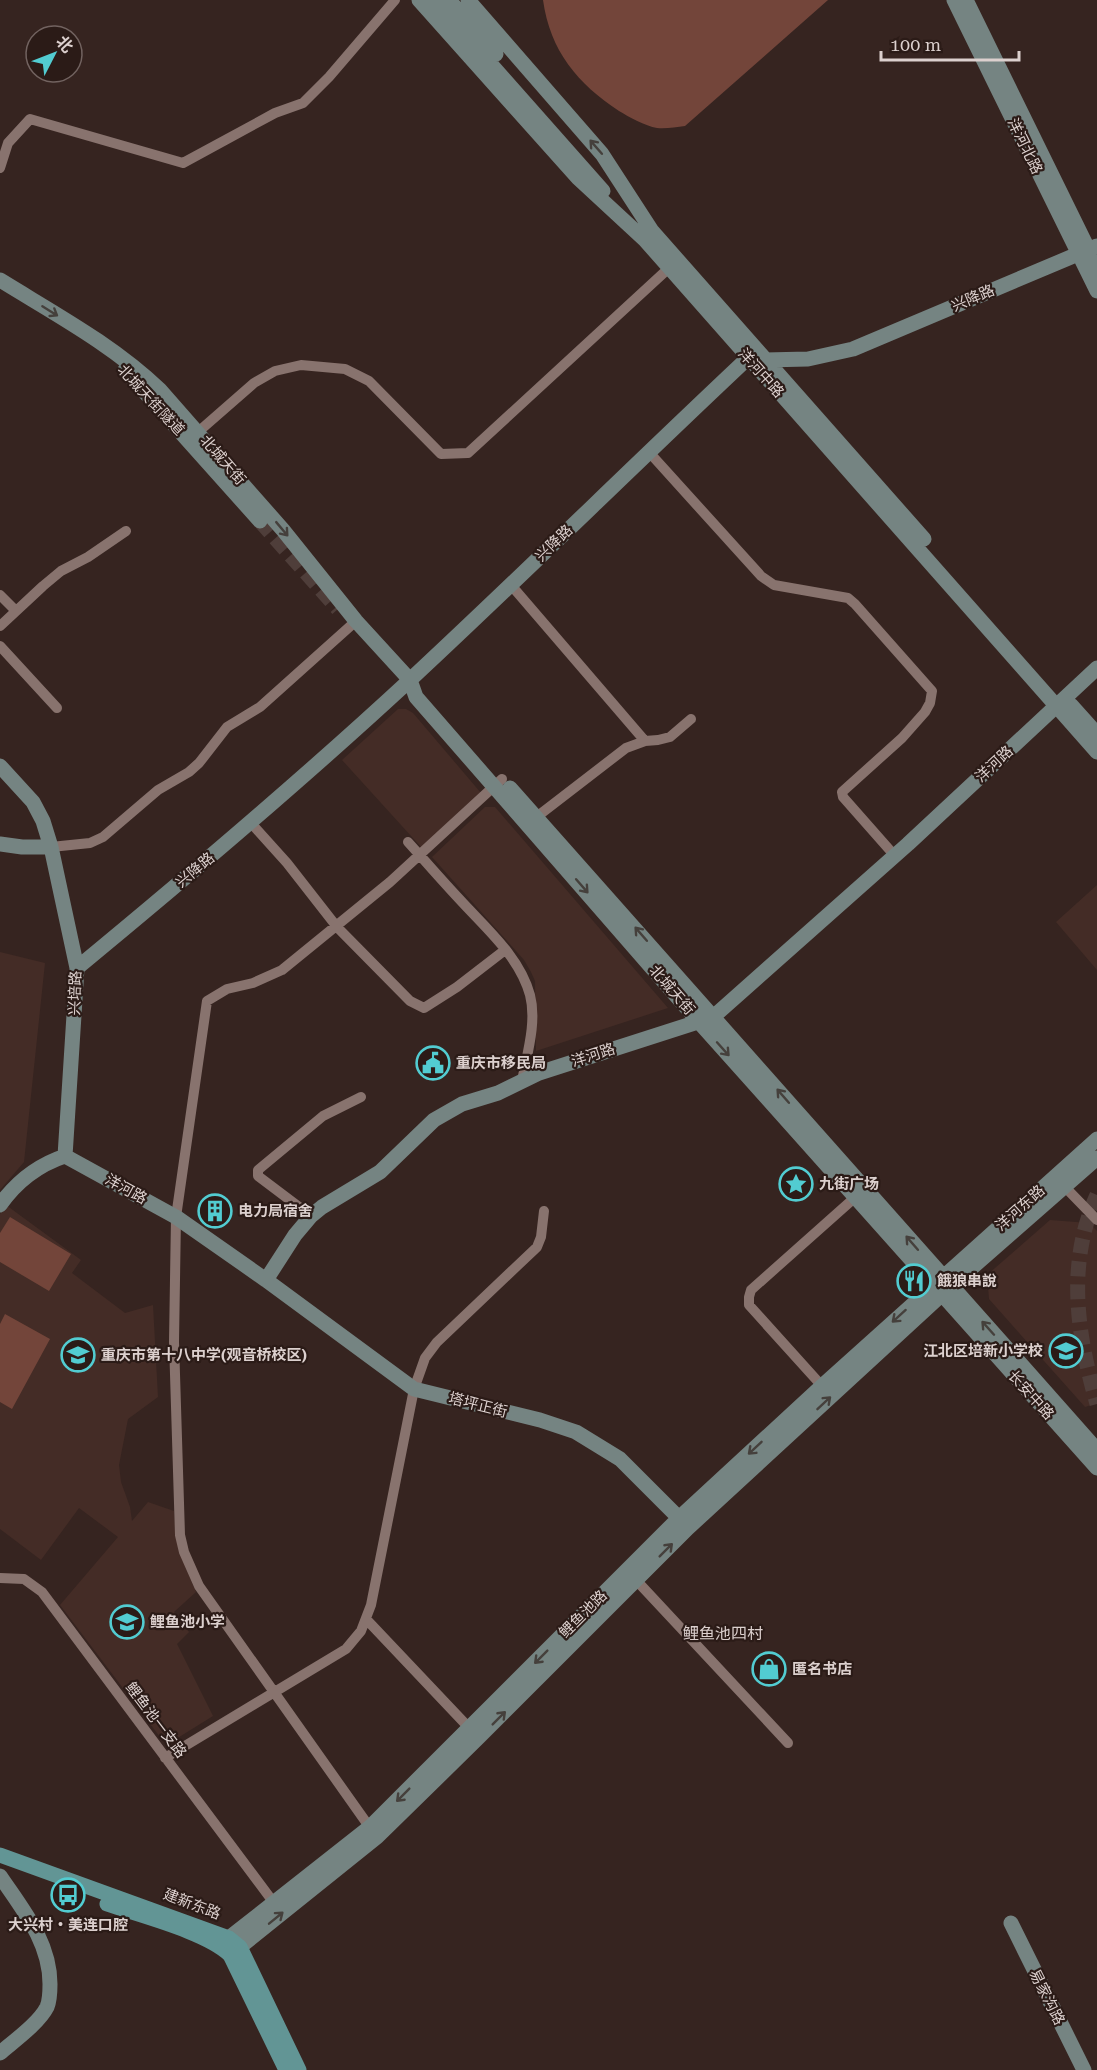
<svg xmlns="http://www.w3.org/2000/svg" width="1097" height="2070" font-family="'Roboto Serif','Noto Sans SC',serif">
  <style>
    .built { fill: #442c26 }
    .green { fill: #73453a }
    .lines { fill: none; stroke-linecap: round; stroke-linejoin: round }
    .secondary-tunnel { stroke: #4f3e3a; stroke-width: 15; stroke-dasharray: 15 8; stroke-linecap: butt }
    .street { stroke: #88736e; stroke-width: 10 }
    .secondary { stroke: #758482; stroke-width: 15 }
    .primary { stroke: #629595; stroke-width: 15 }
    .oneway { stroke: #45403c }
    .labels { text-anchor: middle; stroke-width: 4.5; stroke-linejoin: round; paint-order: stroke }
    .street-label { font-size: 15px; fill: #dcd0ce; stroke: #2b1b17 }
    .poi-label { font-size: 15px; font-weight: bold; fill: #dcd0ce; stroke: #2b1b17; text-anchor: start }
    .neighbourhood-label { font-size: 16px; fill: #dcd0ce; stroke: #2b1b17 }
  </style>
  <rect width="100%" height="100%" fill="#362420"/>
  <path class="built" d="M398 709H406L413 713 481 793 421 847 342 760Z
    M485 807H495L668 1008 536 1051 535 981 531 972 524 960 432 857Z
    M1097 885V970L1056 922Z
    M0 952 45 963 24 1162 0 1190Z
    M6 1205 81 1260 72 1273 125 1313 153 1305 158 1397 128 1419 119 1465 121 1482 130 1507 132 1521 148 1502 174 1511 176 1537 180 1554 196 1592 174 1612 189 1632 177 1644 213 1716 176 1739 160 1737 60 1605 118 1537 79 1508 41 1560 0 1529V1214Z
    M1050 1220 1089 1223 1097 1231V1403L1085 1407 989 1299 987 1275Z"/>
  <path class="green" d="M543 0H828L685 126C676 127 666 129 657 128 645 126 629 117 619 111 578 84 550 51 543 0Z
    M10 1217 71 1254 49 1291 0 1262V1233Z
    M5 1314 50 1339 12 1409 0 1402V1324Z"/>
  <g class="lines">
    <path class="secondary-tunnel" d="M260 521 338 609
      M1097 1195C1066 1264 1077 1334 1097 1404"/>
    <path class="street" d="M0 168 8 143 30 119 183 163 275 113 303 103 329 77 395 0
      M198 432 254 383 275 371 301 365 345 369 369 381 441 454 468 453 669 268
      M648 451 761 576 774 585 848 598 855 604 932 691 930 703 925 712 902 738 842 792 843 797 895 856
      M511 585 645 741
      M0 595 16 611
      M0 626 43 586 61 571 88 557 126 531
      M0 646 57 708
      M530 822 626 748 645 741 658 740 670 737 691 719
      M251 823 287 863 337 927 410 1001 424 1008 457 987 505 950
      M408 842C426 862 444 883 463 903 488 930 520 958 530 995 537 1022 527 1054 522 1081
      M51 847 90 843 103 837 158 790 189 772 199 763 227 727 260 707 356 621
      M1064 1186 1097 1220
      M311 1216 258 1176V1170L323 1116 361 1097
      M822 1386 749 1305V1297L751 1290 860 1193
      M0 1578 24 1579 42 1592 274 1903
      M636 1580 788 1743
      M366 1619 473 1732
      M165 1758 346 1649 361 1631 371 1605 414 1389 425 1358 437 1342 537 1247 541 1237 544 1211
      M373 1832 199 1586 184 1552 180 1535 174 1342 176 1217 207 1001 227 989 253 983 282 970 390 882 502 779"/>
    <path class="secondary" d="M419 0 578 178 645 240 1097 752
      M434 0 603 191
      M449 0 496 54
      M468 0 602 154 652 231 924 539
      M954 0 1097 291
      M966 0 1097 267
      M0 280C55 314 113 345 160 390L283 530 356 621 410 680 416 697 699 1022 1097 1468
      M125 370 260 521
      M1071 705 1097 734
      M0 766 33 802 43 821 51 847 77 968 65 1156C38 1165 17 1181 0 1205
      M510 788 1097 1450
      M0 844 22 847H51
      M77 968C191 874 303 779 411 679 525 573 635 464 748 358L765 360 808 359 853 349 1097 246
      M65 1156 176 1217 266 1280 295 1235 311 1216 322 1207 380 1172 434 1120 462 1104 498 1093 539 1073 713 1017 908 844 1097 668
      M266 1280 414 1389 540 1420 576 1432 620 1459 686 1525
      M0 1876C23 1910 50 1942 50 1984 50 1992 50 2000 47 2007 39 2023 14 2041 0 2053
      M1011 1923 1084 2070
      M220 1945 370 1827 679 1518 822 1386 1097 1139
      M230 1955 377 1837 478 1738 688 1528 951 1286 1097 1158"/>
    <path class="primary" d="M0 1855 229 1938 240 1947 299 2070
      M107 1904C141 1916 206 1932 230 1955L286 2070"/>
  </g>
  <defs><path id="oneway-shaft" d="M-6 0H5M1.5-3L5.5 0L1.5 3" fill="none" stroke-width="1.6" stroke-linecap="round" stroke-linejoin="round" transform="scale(1.5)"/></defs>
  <g class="oneway">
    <use href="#oneway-shaft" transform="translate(596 147) rotate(-131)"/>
    <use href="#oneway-shaft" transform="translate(50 311) rotate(32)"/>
    <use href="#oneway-shaft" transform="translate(282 529) rotate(50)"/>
    <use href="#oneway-shaft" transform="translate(582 886) rotate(49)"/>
    <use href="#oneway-shaft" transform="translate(641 934) rotate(-131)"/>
    <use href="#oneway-shaft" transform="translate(723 1049) rotate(48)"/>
    <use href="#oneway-shaft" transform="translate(783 1096) rotate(-131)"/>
    <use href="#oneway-shaft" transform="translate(912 1243) rotate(-131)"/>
    <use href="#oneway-shaft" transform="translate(899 1316) rotate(138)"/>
    <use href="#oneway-shaft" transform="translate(988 1328) rotate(-132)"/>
    <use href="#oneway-shaft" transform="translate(824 1403) rotate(-43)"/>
    <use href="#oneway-shaft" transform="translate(755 1448) rotate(137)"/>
    <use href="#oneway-shaft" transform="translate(666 1550) rotate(-45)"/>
    <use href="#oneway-shaft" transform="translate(541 1657) rotate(135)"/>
    <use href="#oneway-shaft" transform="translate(499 1718) rotate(-45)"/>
    <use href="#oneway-shaft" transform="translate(403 1795) rotate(135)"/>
    <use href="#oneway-shaft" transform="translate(276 1918) rotate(-39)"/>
  </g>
  <defs>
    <symbol id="civic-ring" viewBox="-11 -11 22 22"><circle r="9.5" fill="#2b1b17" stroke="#52ccd1" stroke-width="1.5"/><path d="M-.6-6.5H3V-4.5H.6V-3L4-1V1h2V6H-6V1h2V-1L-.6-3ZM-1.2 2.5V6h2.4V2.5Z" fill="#52ccd1"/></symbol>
    <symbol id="sight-ring" viewBox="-11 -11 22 22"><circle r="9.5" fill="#2b1b17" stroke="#52ccd1" stroke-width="1.5"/><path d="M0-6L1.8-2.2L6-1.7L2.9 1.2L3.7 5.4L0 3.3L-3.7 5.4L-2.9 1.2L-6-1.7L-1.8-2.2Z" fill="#52ccd1"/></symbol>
    <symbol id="building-ring" viewBox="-11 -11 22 22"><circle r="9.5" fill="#2b1b17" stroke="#52ccd1" stroke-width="1.5"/><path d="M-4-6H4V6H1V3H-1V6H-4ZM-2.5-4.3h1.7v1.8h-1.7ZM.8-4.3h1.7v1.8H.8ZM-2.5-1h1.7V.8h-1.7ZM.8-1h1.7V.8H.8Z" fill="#52ccd1"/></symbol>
    <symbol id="restaurant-ring" viewBox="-11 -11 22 22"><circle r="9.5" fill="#2b1b17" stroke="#52ccd1" stroke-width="1.5"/><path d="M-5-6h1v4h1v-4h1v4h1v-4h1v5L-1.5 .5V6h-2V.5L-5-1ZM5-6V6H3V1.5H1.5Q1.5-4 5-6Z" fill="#52ccd1"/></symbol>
    <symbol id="school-ring" viewBox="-11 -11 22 22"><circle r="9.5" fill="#2b1b17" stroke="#52ccd1" stroke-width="1.5"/><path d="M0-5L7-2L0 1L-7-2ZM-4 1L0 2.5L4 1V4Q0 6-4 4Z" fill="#52ccd1"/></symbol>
    <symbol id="shop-ring" viewBox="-11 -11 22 22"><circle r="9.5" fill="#2b1b17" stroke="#52ccd1" stroke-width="1.5"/><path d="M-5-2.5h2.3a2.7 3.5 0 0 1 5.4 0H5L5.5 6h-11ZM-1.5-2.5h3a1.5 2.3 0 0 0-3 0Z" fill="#52ccd1"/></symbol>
    <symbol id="bus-ring" viewBox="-11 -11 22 22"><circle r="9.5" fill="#2b1b17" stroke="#52ccd1" stroke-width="1.5"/><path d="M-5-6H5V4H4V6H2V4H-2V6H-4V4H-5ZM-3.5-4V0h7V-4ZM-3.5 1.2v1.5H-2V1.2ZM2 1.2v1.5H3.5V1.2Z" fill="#52ccd1"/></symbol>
  </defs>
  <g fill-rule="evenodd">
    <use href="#civic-ring" x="414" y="1044" width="38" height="38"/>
    <use href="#sight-ring" x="777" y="1165" width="38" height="38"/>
    <use href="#building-ring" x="196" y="1192" width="38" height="38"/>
    <use href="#restaurant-ring" x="895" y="1262" width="38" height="38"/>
    <use href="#school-ring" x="1047" y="1332" width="38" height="38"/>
    <use href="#school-ring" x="59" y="1336" width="38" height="38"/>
    <use href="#school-ring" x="108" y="1603" width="38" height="38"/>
    <use href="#shop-ring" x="750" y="1650" width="38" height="38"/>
    <use href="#bus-ring" x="49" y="1876" width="38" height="38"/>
  </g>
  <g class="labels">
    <g class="street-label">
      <text transform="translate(1025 146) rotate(64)" y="5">洋河北路</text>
      <text transform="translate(973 298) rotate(-23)" y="5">兴降路</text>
      <text transform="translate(761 373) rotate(48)" y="5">洋河中路</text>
      <text transform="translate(151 400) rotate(47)" y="5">北城天街隧道</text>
      <text transform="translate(223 460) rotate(49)" y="5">北城天街</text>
      <text transform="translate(554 543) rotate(-44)" y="5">兴降路</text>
      <text transform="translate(994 764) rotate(-43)" y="5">洋河路</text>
      <text transform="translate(195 870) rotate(-40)" y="5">兴降路</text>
      <text transform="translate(672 990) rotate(49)" y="5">北城天街</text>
      <text transform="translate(75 993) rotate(-88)" y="5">兴培路</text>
      <text transform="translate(593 1055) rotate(-18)" y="5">洋河路</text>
      <text transform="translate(126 1189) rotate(29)" y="5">洋河路</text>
      <text transform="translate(1020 1208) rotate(-42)" y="5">洋河东路</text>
      <text transform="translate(1031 1395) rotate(48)" y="5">长安中路</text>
      <text transform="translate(478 1405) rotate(14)" y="5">塔坪正街</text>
      <text transform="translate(583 1614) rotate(-45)" y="5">鲤鱼池路</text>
      <text transform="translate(156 1720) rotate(53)" y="5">鲤鱼池一支路</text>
      <text transform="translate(192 1904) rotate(21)" y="5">建新东路</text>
      <text transform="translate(1047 1997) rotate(63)" y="5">易家沟路</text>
    </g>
    <g class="poi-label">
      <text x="456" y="1068">重庆市移民局</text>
      <text x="819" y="1189">九街广场</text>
      <text x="238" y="1216">电力局宿舍</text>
      <text x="937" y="1286">餓狼串說</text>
      <text x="1043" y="1356" text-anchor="end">江北区培新小学校</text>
      <text x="101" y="1360">重庆市第十八中学(观音桥校区)</text>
      <text x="150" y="1627">鲤鱼池小学</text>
      <text x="792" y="1674">匿名书店</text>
      <text x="68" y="1930" text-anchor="middle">大兴村‧美连口腔</text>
    </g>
    <g class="neighbourhood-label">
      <text x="723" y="1639">鲤鱼池四村</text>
    </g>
  </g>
  <g transform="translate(54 54) rotate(48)"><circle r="28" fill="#2b1b17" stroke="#726360" stroke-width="1.5"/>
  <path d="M0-4.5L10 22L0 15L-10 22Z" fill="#52ccd1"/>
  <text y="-9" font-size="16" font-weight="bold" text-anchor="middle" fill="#dcd0ce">北</text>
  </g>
  <path d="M881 51v9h138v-9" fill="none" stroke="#dcd0ce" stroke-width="3"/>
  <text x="890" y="51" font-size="18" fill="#dcd0ce" stroke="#2b1b17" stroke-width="4.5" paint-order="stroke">100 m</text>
</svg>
